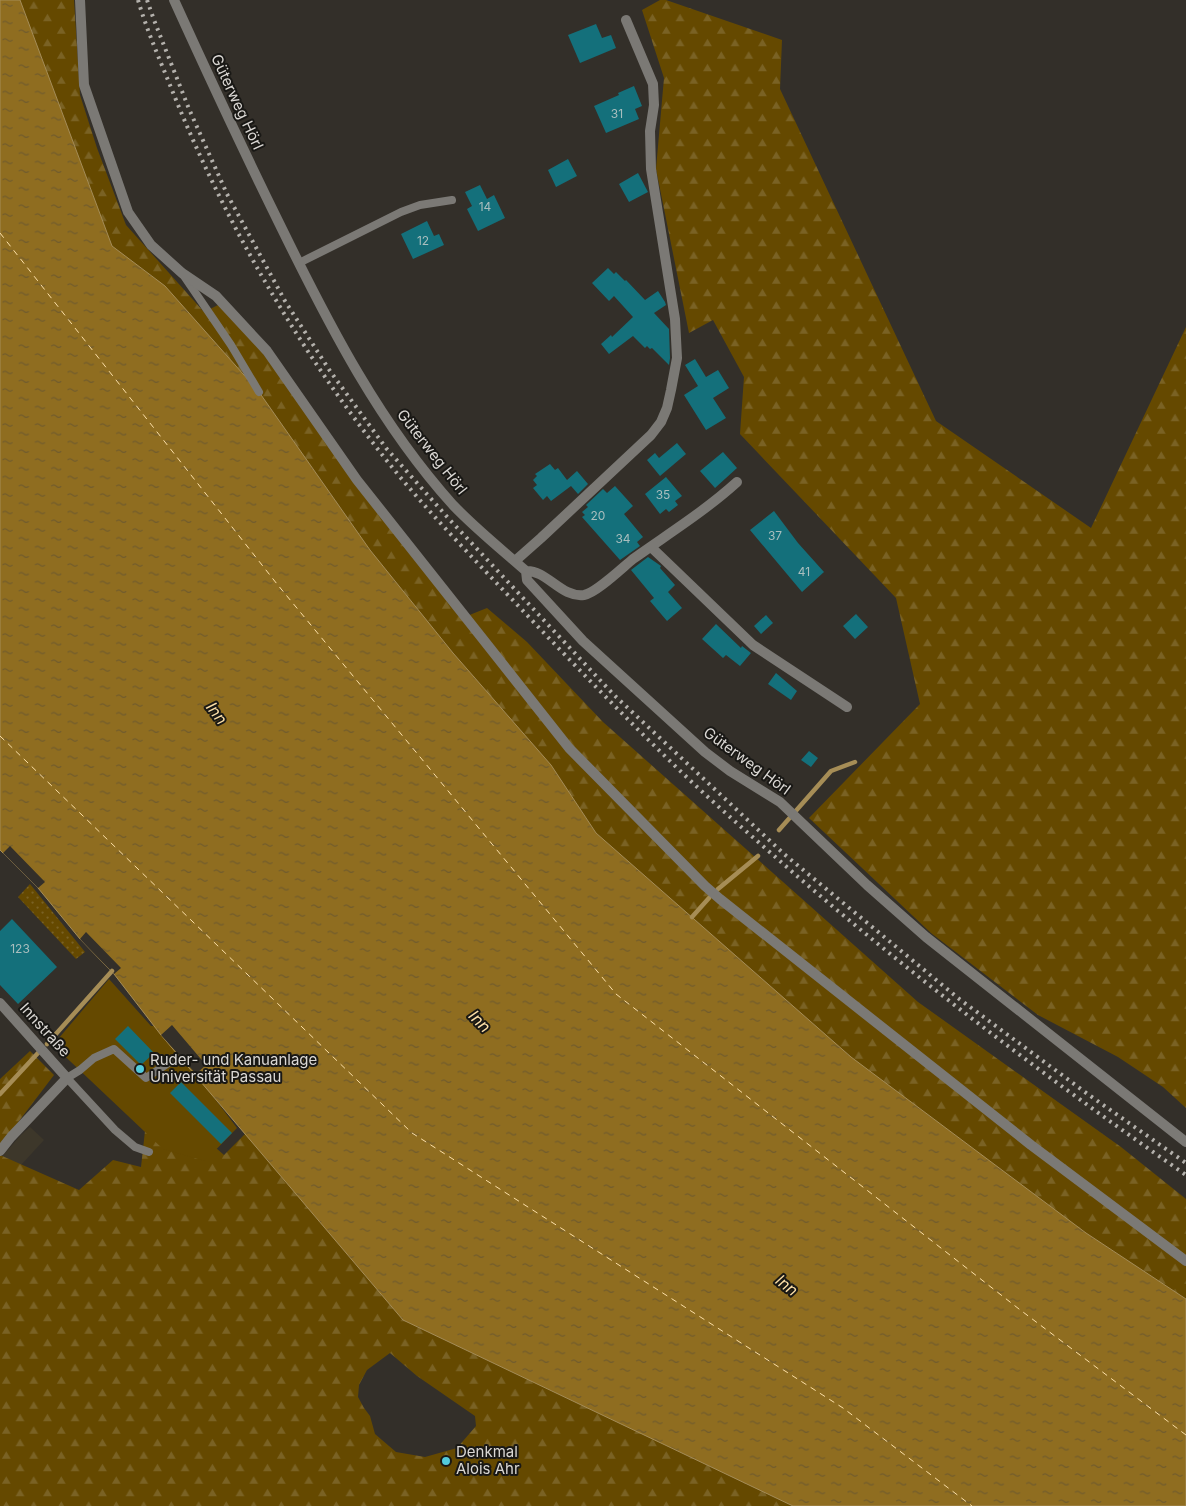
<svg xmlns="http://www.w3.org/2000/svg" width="1186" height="1506" font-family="Inter,sans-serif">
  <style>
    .built { fill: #3d372a }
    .grass { fill: url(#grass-dots) }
    .forest { fill: url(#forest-firs); fill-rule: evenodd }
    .pitch { fill: #654900 }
    .water { fill: url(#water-ripples); stroke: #a68d56 }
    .pier { fill: #332f29 }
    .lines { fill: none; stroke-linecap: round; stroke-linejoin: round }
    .stream { stroke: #a68d56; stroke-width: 4.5 }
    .ferry { stroke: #fcdfa7; stroke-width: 1; stroke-dasharray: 6 5; stroke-linecap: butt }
    .building { fill: #14707b }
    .lane { stroke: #7b7975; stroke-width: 8 }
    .street { stroke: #7b7975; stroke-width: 10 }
    .rail { stroke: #b4b1ac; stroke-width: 4; stroke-dasharray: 2.5 5; stroke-linecap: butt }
    .poi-dot { fill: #53cbdb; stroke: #191815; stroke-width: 2 }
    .labels { text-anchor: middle; stroke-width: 4; stroke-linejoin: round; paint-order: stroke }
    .number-label { font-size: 12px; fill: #a9bebe }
    .street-label { font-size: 15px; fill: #dbd8d4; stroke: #191815 }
    .poi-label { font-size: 15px; fill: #dbd8d4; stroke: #191815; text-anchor: start }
    .water-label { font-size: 16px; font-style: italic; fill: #fcdfa7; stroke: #191815 }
  </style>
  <defs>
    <pattern id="grass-dots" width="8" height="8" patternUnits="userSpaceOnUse" patternTransform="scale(1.25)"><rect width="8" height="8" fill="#654900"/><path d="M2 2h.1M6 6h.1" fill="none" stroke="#7a6224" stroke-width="1.8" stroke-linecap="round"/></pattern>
    <pattern id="forest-firs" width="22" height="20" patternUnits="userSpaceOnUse" patternTransform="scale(1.25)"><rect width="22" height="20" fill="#654900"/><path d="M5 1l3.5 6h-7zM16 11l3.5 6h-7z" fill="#7a6224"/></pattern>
    <pattern id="water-ripples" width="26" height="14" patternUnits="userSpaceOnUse" patternTransform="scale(1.25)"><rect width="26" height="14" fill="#8f6d20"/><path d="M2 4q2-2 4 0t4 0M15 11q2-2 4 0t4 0" fill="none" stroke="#705b2d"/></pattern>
  </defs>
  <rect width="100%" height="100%" fill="#332f29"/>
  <path class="built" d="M30 1127 44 1140 0 1188V1159L21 1135Z"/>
  <path class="grass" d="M30 884 85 952 76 959 18 897Z"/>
  <path class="forest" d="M20 0H74L80 95 97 148 126 225 204 312 218 305 258 347 462 618 487 608 527 642 603 722 918 1002 1121 1147 1186 1199V1299L1086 1233 851 1057 596 833 551 765 453 653 370 550 259 392 165 286 112 246Z
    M660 0H666L782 40 780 89 936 421 1091 528 1186 327V1108L1163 1087 1118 1057 1038 1015 931 933 809 818 920 704 896 598 740 434 744 377 713 320 689 333 656 169 664 78 642 10Z
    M30 1051 54 1075 0 1146V1079Z
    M162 1101 224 1155 245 1134 403 1320 793 1506H0V1155L79 1190 113 1160 141 1167 145 1131ZM390 1353 417 1376 475 1416 476 1426 457 1448 425 1457 396 1452 375 1434 370 1416 364 1408 358 1397 359 1385 367 1370Z"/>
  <path class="pitch" d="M109 979 151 1026 172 1025 196 1074 237 1128 205 1161 163 1149 53 1045Z"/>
  <path class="water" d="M0 0H20L112 246 165 286 259 392 370 550 453 653 551 765 596 833 851 1057 1086 1233 1186 1299V1506H793L403 1320 161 1035 114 974 80 939 38 888 0 850Z"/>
  <path class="pier" d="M10 846 45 882 38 888 3 853Z
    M86 932 121 968 114 974 80 939Z
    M172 1025 206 1065 196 1074 161 1035Z"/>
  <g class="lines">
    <path class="stream" d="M779 830 831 771 855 762
      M718 889 758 856
      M692 917 709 898
      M47 1044 112 971
      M0 1094 38 1053"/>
    <path class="ferry" d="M0 233 277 584 616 994 1019 1309 1186 1435
      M0 736 412 1133 843 1408 972 1506"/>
  </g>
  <path class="building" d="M596 24 602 38 611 35 616 48 580 63 568 35Z
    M634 86 642 106 635 109 639 119 606 133 594 106 619 95 618 93Z
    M568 159 577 176 556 187 548 170Z
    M638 173 648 192 629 202 619 184Z
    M480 185 487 199 494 195 505 218 478 231 467 209 472 206 465 192Z
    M427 221 434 236 439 234 444 245 413 259 401 234Z
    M608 268 614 274 616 272 625 281 626 280 645 300 658 291 665 302 666 305 654 313 669 329 670 358 669 365 652 348 650 349 647 346 645 348 633 336 609 354 601 344 611 335 612 337 633 317 614 296 609 301 592 283Z
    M695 359 706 377 718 370 729 388 713 398 726 418 706 430 684 395 698 386 685 365Z
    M677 443 686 454 660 476 647 460 655 453 659 458Z
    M723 452 737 468 715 488 700 471Z
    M550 464 555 470 558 468 567 480 577 471 588 484 578 494 571 486 551 501 547 496 543 500 533 488 537 485 533 480 537 476 535 474Z
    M666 477 682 496 675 501 678 505 669 512 666 509 660 514 645 494Z
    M615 486 633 506 624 514 643 537 637 542 640 546 620 560 582 517 585 515 582 512 588 507 586 505 603 489 607 493Z
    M774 511 798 543 824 572 802 592 750 530Z
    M648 557 661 566 660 568 675 585 668 592 682 608 667 621 650 601 654 598 631 570Z
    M856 614 868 627 855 639 843 626Z
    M766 615 773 623 761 634 754 626Z
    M716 624 741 648 742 646 751 653 740 666 726 655 723 658 702 639Z
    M776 673 797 691 791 700 768 684Z
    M809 751 818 758 811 767 801 760Z
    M12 919 57 967 18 1004 0 985V931Z
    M128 1026 154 1053 141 1065 115 1039Z
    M181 1082 232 1133 221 1144 170 1093Z"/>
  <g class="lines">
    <path class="lane" d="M299 263 401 212 420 205 452 200
      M184 276 231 345 259 392
      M149 1152 135 1147 115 1130 67 1078 80 1070 94 1058 114 1049 146 1078 170 1062"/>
    <path class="street" d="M80 0 84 85 128 212 151 245 182 273 216 296 267 351 357 480 569 748 705 886 720 899 1031 1145 1186 1261
      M174 0C209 77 245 154 282 229 330 327 380 424 453 505 476 529 501 549 526 571L527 580 583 641 705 752 730 771 780 802 867 885 926 937 1186 1142
      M651 547 753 645 847 707
      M515 561 541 538 651 435 661 422 667 408 671 390 677 358 675 319 651 169 650 131 654 105 653 84 626 20
      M526 571C547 570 561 598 584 595 596 593 622 568 633 559 668 534 705 511 737 482
      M0 1003 67 1078 11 1137 0 1151"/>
    <path class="rail" d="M138 0C147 31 160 60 172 90 224 220 294 342 380 452 429 515 487 572 542 631 592 683 642 735 695 785 728 816 763 846 797 876 921 983 1051 1081 1186 1175
      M147 0 154 20 189 109 227 194 285 301 330 371 386 448 449 519 614 695 784 854 958 998 1089 1095 1186 1163"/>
  </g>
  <g class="poi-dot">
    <circle cx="140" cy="1069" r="5"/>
    <circle cx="446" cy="1461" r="5"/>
  </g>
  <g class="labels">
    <g class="number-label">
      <text x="617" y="118">31</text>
      <text x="485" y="211">14</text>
      <text x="423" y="245">12</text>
      <text x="663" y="499">35</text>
      <text x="598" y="520">20</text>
      <text x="775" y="540">37</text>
      <text x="623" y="543">34</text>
      <text x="804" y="576">41</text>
      <text x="20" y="953">123</text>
    </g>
    <g class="street-label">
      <text transform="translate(237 102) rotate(65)" y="5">Güterweg Hörl</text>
      <text transform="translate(432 452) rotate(52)" y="5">Güterweg Hörl</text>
      <text transform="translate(747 761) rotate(36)" y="5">Güterweg Hörl</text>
      <text transform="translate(45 1030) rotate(48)" y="5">Innstraße</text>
    </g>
    <g class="poi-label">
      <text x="150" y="1065">Ruder- und Kanuanlage<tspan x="150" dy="17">Universität Passau</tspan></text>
      <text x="456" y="1457">Denkmal<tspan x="456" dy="17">Alois Ahr</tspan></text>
    </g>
    <g class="water-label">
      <text transform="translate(217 713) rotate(54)" y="6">Inn</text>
      <text transform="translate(480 1021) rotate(46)" y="6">Inn</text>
      <text transform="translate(787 1285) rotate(38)" y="6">Inn</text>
    </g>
  </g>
</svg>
